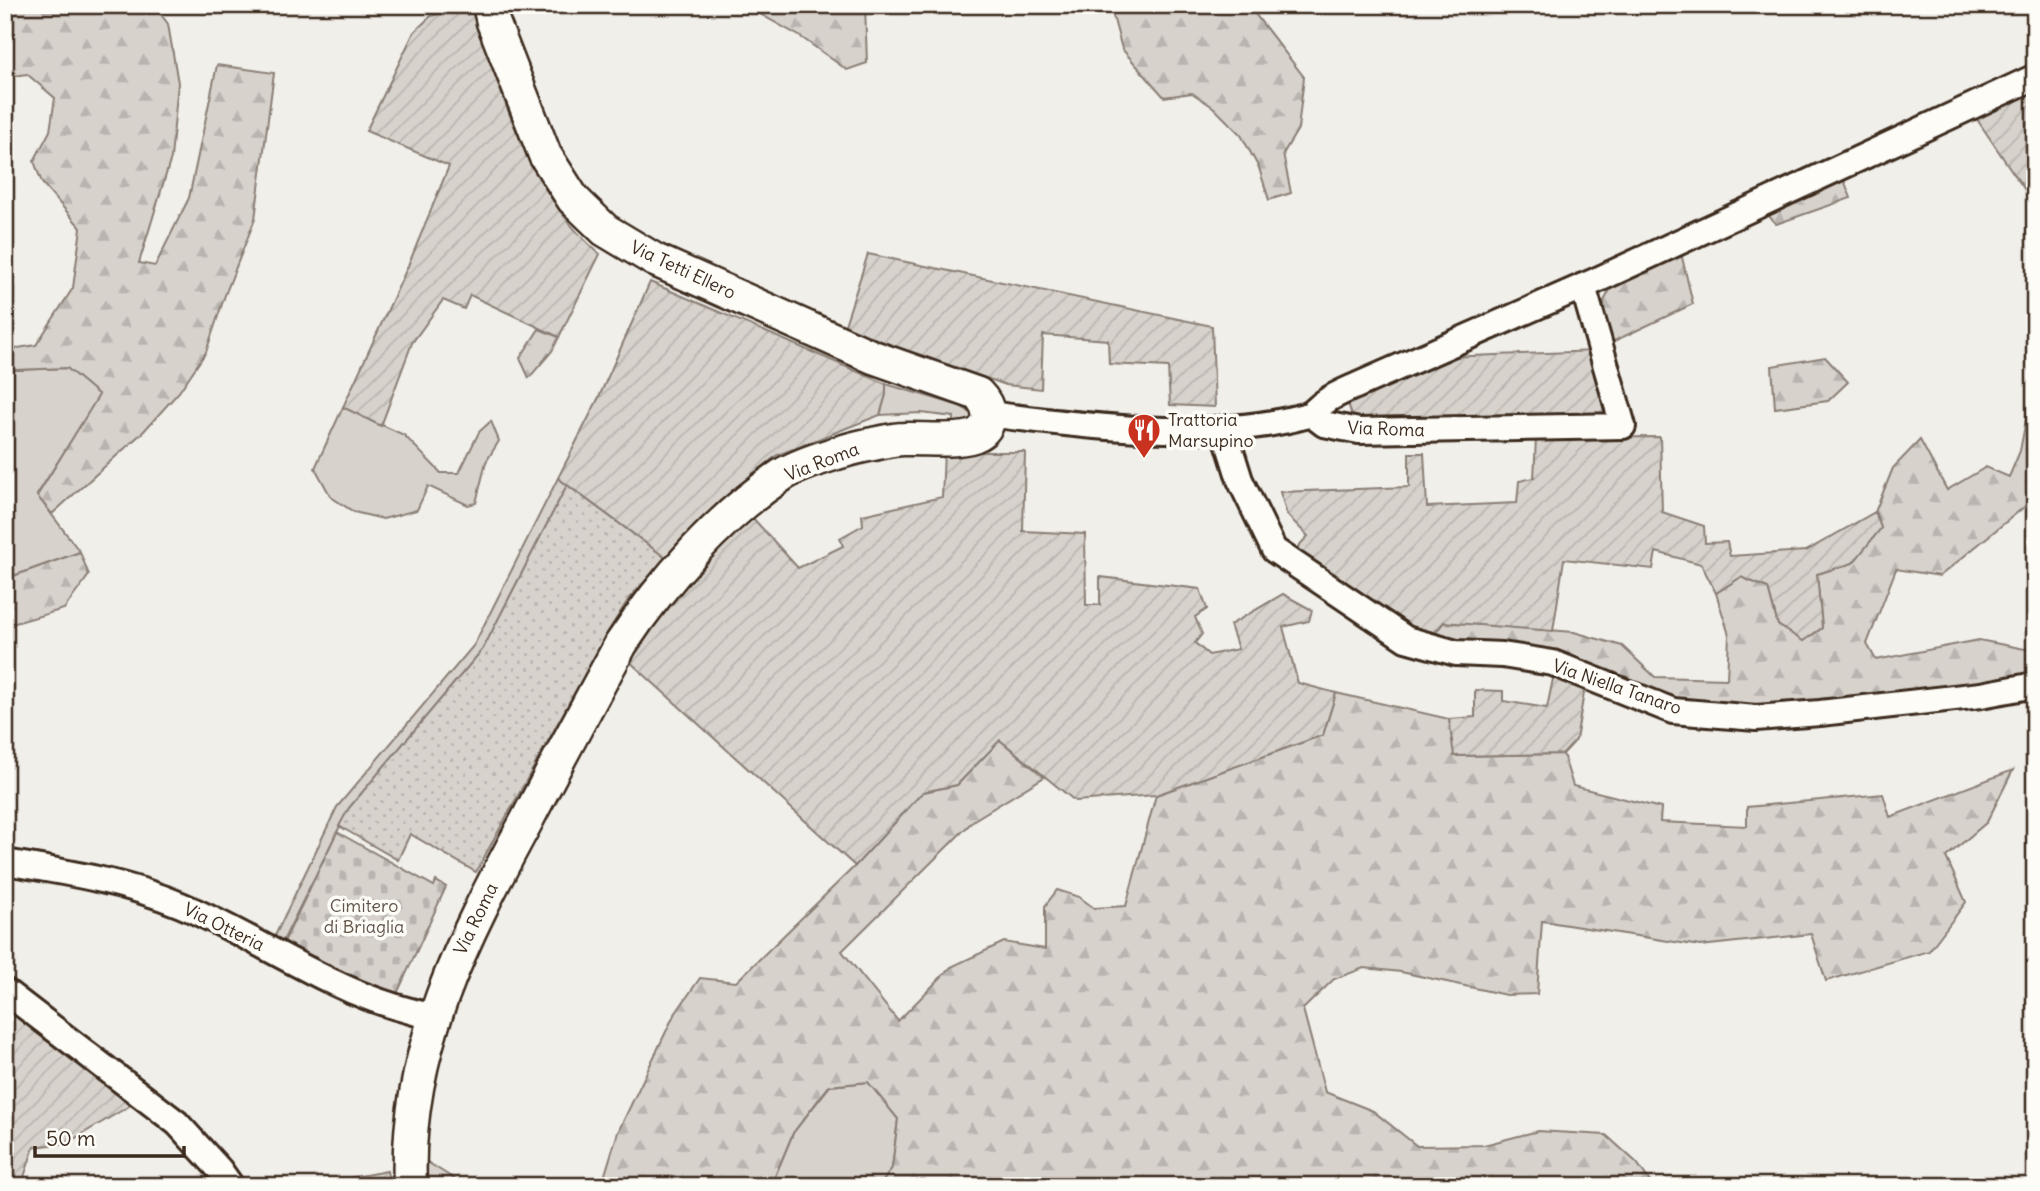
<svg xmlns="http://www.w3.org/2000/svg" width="2040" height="1191" font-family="Delius,sans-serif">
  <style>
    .grass { fill: #d7d2cc; stroke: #897e75; stroke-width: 2 }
    .forest { fill: url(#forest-firs); stroke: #897e75; stroke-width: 2 }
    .cemetery { fill: url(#cemetery-stones); stroke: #897e75; stroke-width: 2 }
    .park { fill: url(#park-dots); stroke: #897e75; stroke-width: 2 }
    .garden { fill: url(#garden-furrows); stroke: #897e75; stroke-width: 2 }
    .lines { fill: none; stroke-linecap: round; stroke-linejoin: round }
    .minor-casing { stroke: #3b2a1e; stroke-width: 30 }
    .major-casing { stroke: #3b2a1e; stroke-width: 37 }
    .minor { stroke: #fdfcf7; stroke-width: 24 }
    .major { stroke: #fdfcf7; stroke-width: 32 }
    .labels { text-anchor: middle; stroke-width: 7; stroke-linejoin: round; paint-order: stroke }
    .street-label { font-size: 18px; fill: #3b2a1e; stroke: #fdfcf7 }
    .poi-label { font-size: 18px; fill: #3b2a1e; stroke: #fdfcf7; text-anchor: start }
    .park-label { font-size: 18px; fill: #62544a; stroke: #fdfcf7 }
  </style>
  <defs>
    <pattern id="forest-firs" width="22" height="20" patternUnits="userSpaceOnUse" patternTransform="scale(1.75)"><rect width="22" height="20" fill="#d7d2cc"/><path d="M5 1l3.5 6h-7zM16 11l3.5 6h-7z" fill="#b9b4af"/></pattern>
    <pattern id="cemetery-stones" width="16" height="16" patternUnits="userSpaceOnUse" patternTransform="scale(1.75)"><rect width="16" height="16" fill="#d7d2cc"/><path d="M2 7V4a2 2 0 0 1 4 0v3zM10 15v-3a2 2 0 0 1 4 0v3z" fill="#b9b4af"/></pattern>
    <pattern id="park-dots" width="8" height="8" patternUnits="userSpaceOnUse" patternTransform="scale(1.75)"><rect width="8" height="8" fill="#d7d2cc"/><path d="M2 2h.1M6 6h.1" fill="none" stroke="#b9b4af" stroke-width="1.8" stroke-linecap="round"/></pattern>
    <pattern id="garden-furrows" width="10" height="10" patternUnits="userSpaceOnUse" patternTransform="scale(1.75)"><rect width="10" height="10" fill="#d7d2cc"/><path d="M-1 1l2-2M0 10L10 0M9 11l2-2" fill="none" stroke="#b9b4af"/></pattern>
  </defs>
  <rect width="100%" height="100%" fill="#f1efea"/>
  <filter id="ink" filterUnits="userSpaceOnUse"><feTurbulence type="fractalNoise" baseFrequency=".0143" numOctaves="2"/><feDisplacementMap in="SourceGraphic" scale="14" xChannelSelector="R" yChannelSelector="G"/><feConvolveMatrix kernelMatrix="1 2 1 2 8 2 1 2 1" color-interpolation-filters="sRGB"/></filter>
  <g filter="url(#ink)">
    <path class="grass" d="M67 368 100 395 37 495 80 552 5 579V373L15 370Z
      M886 384 960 406C968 410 973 413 971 422L953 429 954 417 921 413 880 415 886 394Z
      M343 407 404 435 441 473H459L479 432 491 421 499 441 486 462 476 503 468 505 428 486 417 510 383 519 354 512 331 497 315 468Z
      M558 478 567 485 483 649 349 808 281 945 273 940 337 807 474 645Z
      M869 1082 898 1119 892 1168 880 1186H765L773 1181 793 1133 830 1086Z
      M424 1160 464 1185 466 1186H427Z"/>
    <path class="forest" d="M5 5H154L168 24 178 83 171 158 139 263 155 266 189 198 217 65 274 73 255 219 225 295 206 352 179 392 143 432 52 514 37 496 99 395 67 368 15 370 5 373V350L36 345 73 288 81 228 42 183 34 161 50 131 55 98 27 74 5 77Z
      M749 5H865L867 63 847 70 801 37 753 10Z
      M1110 5H1248L1304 77 1298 129 1283 154 1291 193 1269 200 1259 168 1241 135 1213 107 1192 93 1164 97 1122 49Z
      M1844 180 1851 198 1776 224 1766 213Z
      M1681 253 1693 304 1610 343 1603 316 1604 301 1613 284Z
      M539 329 559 337 552 351 529 378 520 358Z
      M1825 357 1848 382 1828 401 1775 408 1772 366Z
      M2035 374V498L1940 576 1896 569 1867 644 1876 660 1979 640 2025 649 2035 648V674L2007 680 1789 707 1726 706 1672 700 1498 646 1432 636 1444 622 1574 632 1622 646 1655 677 1727 679 1729 635 1716 593 1741 577 1768 588 1778 625 1804 641 1822 628 1817 574 1853 563 1881 528 1875 512 1893 468 1920 440 1947 490 1986 467 2009 477 2020 451Z
      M80 552 89 575 64 609 5 626V579Z
      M1336 693 1449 719 1455 756 1563 754 1573 786 1661 808 1660 822 1747 826V807L1883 794 1890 817 2013 770 1987 822 1946 857 1966 902 1929 951 1826 981 1811 934 1700 946 1542 921 1537 994 1506 995 1401 972 1364 968 1334 979 1303 1009 1325 1092 1373 1111 1417 1146 1484 1145 1538 1131 1606 1135 1637 1163 1653 1186H880L892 1168 898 1119 868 1082 829 1086 793 1133 773 1181 765 1186 602 1184 618 1132 673 1017 700 978 736 982 855 866 923 792 957 785 1000 740 1044 777 974 820 842 951 898 1021 951 967 1004 942 1045 949V906L1057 890 1079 897 1094 908 1126 906 1156 795 1323 735Z"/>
    <path class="cemetery" d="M337 832 434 886 436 881 446 887 396 996 340 976 282 946Z"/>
    <path class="park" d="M567 485 666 558 628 600 609 630 476 872 410 834 398 860 339 826 349 808 483 649Z"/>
    <path class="garden" d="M472 6C500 89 530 197 600 254L559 337 470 295 464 309 443 300 412 343 381 426 343 407 408 266 449 166 366 131 414 32 431 16Z
      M2035 90V205L1976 118Z
      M868 254 1212 326 1215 407 1170 405 1168 367 1109 364 1108 340 1043 335 1041 389 1006 385 844 328Z
      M650 282 886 384V394L880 415 777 455 718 504 666 558 558 478 599 397Z
      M1595 351 1610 415 1354 422 1347 400 1446 357Z
      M1660 437 1662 512 1704 526 1705 543 1727 542 1730 556 1806 551 1875 512 1881 528 1853 563 1817 574 1822 628 1803 641 1778 625 1768 588 1741 577 1716 593 1701 564 1656 552 1653 569 1564 559 1553 631 1444 622 1432 636 1406 631 1291 554 1308 536 1287 515 1280 492 1409 487V453H1424L1427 507 1517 503 1519 481 1534 478 1536 438Z
      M944 452H1025L1023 531 1085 534 1086 605H1100V577L1200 589 1207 609 1195 617 1202 634 1195 643 1209 655 1238 649 1230 625 1283 594 1312 610 1309 621 1283 627 1298 683 1336 693 1323 735 1156 795 1075 801 1000 740 957 785 923 792 855 866 628 660 672 594 751 516 798 568 843 546 840 538 863 525 862 515 942 497Z
      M1554 674 1585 687 1576 740 1563 754 1454 756 1449 719 1475 717V690L1503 691V701L1547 708Z
      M5 1007 131 1105 67 1143 34 1147 21 1186H5Z
      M387 1171 390 1186H306Z"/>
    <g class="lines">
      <defs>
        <path id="minor" d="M989 414C1086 427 1214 442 1308 415 1315 412 1318 406 1325 402 1334 395 1347 390 1358 385L1595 281 2035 77
          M1311 414 1324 424 1359 431 1623 426 1583 286
          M1224 429 1240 480 1274 550 1406 639 1456 653 1502 655 1553 663 1673 711 1756 718 1820 713 1981 695 2035 685
          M5 862C65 872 124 881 181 905 233 927 282 958 333 982 365 998 399 1009 434 1017
          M5 991 177 1123 219 1169 231 1186"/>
        <path id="major" d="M410 1186C404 1051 464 936 526 822 557 762 589 703 621 644 662 582 720 516 782 475 801 463 850 448 873 444 883 442 894 439 904 439 923 438 963 443 978 434 995 424 989 405 978 394L873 357 655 260 605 230 573 199 545 155 493 22 489 5"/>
      </defs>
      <use href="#minor" class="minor-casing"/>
      <use href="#major" class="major-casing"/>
      <use href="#minor" class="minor"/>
      <use href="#major" class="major"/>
    </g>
  </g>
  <defs>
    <symbol id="restaurant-pin" viewBox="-11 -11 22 30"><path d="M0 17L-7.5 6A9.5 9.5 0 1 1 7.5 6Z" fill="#c8321e" stroke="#fdfcf7"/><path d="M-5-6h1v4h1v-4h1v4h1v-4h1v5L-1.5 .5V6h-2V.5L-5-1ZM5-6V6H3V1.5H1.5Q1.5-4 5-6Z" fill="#fff"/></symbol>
  </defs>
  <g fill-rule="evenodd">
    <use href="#restaurant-pin" x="1125" y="411" width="38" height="52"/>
  </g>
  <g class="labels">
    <g class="street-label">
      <text transform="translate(683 270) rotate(25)" y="6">Via Tetti Ellero</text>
      <text transform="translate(1386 429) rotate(2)" y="6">Via Roma</text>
      <text transform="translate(822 462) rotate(-21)" y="6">Via Roma</text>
      <text transform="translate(1617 687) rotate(19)" y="6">Via Niella Tanaro</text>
      <text transform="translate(476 919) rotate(-64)" y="6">Via Roma</text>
      <text transform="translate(224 927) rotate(26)" y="6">Via Otteria</text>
    </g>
    <g class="poi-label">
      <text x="1168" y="426">Trattoria<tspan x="1168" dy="21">Marsupino</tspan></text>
    </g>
    <g class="park-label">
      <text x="364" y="912">Cimitero<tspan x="364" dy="21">di Briaglia</tspan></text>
    </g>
  </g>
  <rect width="2040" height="1191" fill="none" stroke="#fdfcf7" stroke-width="28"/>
  <rect x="14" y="14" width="2012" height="1163" fill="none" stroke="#3b2a1e" stroke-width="2.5" filter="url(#ink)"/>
  <path d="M35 1146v10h149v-10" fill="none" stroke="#3b2a1e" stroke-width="3.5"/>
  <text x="46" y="1146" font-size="21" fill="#3b2a1e" stroke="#fdfcf7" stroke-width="5" paint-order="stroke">50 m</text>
</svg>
